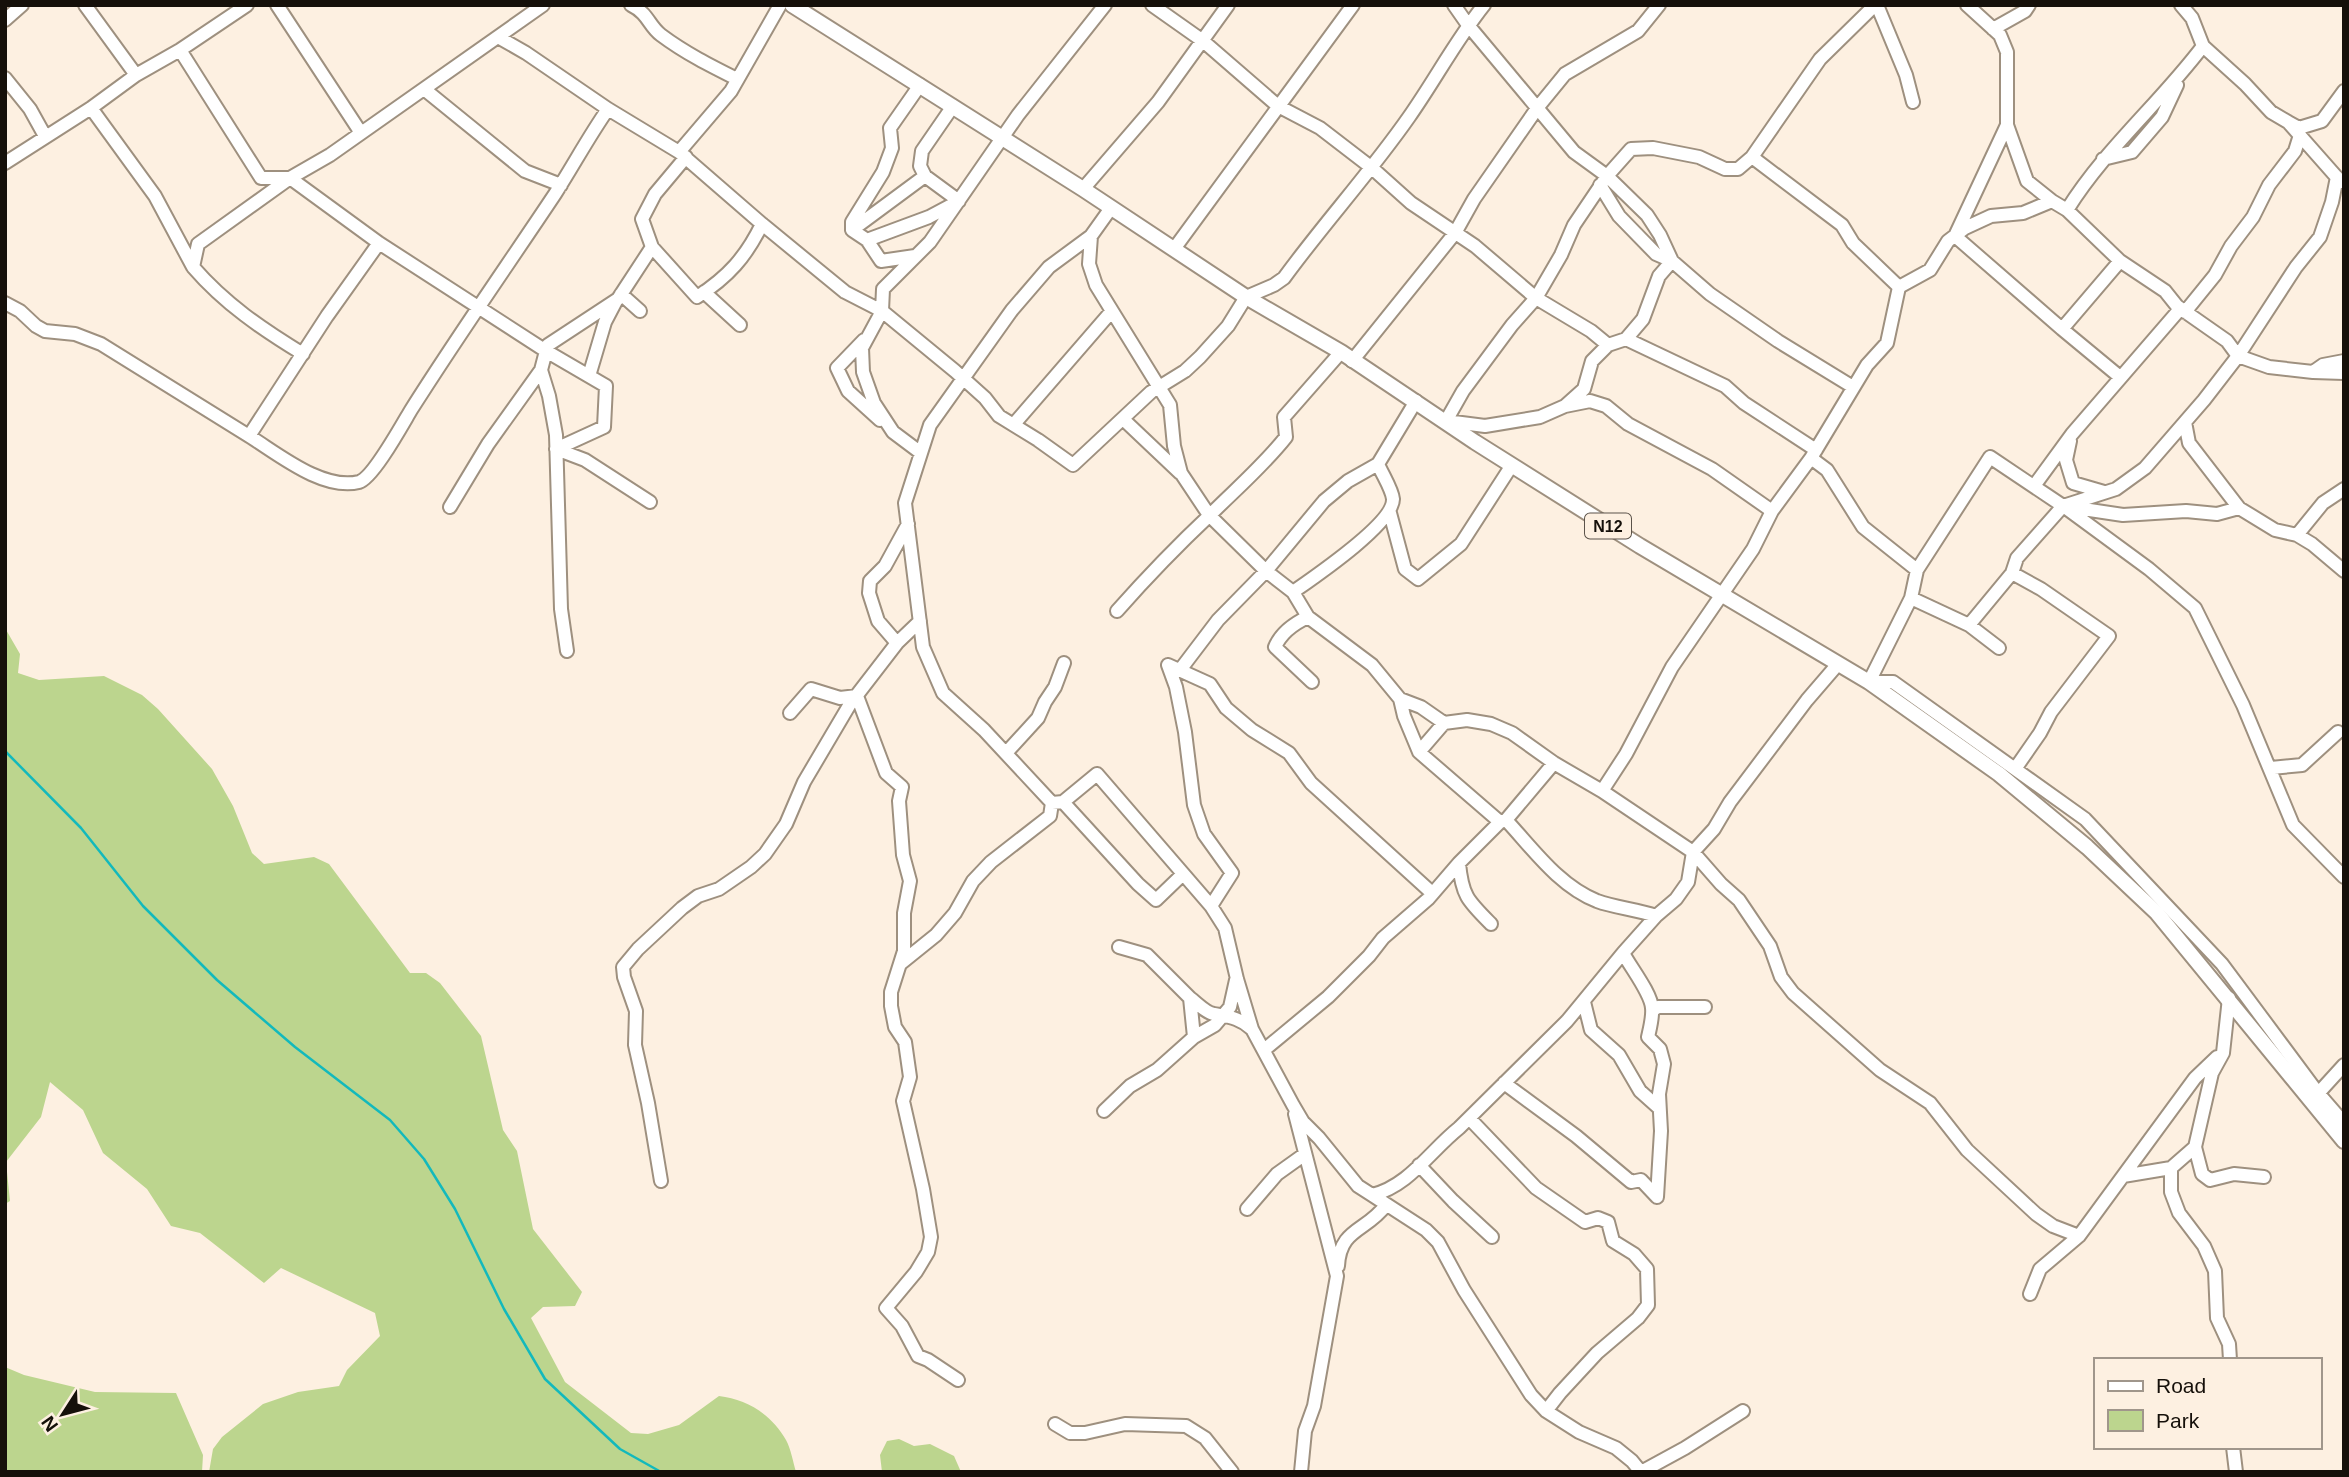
<svg xmlns="http://www.w3.org/2000/svg" width="2349" height="1477" font-family="Helvetica,sans-serif">
  <style>
    .green { fill: #bcd58e }
    .lines { fill: none; stroke-linecap: round; stroke-linejoin: round }
    .stream { stroke: #13b9bc; stroke-width: 2.5 }
    .minor-casing { stroke: #9e907f; stroke-width: 16 }
    .major-casing { stroke: #9e907f; stroke-width: 18 }
    .minor { stroke: #fff; stroke-width: 12 }
    .major { stroke: #fff; stroke-width: 14 }
    .labels { text-anchor: middle; stroke-width: 5; stroke-linejoin: round; paint-order: stroke }
    .shield { fill: #fdf0e1; stroke: #5b534a; stroke-width: 2 }
    .shield-label { font-size: 16px; font-weight: bold; fill: #15100a }
  </style>
  <rect width="100%" height="100%" fill="#fdf0e1"/>
  <path class="green" d="M5 628 20 654 18 673 39 680 104 676 142 695 158 709 212 769 233 806 252 853 264 864 314 857 329 864 410 973H426L440 983 481 1036 503 1130 517 1151 533 1229 582 1292 575 1306 543 1307 531 1318 565 1382 631 1433 648 1434 679 1425 719 1396C747 1399 772 1415 786 1440 791 1449 793 1462 796 1472H209L213 1449 222 1437 263 1404 298 1392 339 1386 347 1370 380 1336 375 1313 281 1268 264 1283 200 1233 171 1226 147 1189 103 1153 83 1110 50 1082 41 1117 6 1162 10 1201 5 1204Z
    M5 1367 24 1375 95 1392 176 1393 203 1455 202 1472H5Z
    M899 1439 914 1446 930 1444 954 1456 961 1472H882L880 1455 887 1441Z"/>
  <g class="lines">
    <path class="stream" d="M5 751 81 828 143 906 217 980 295 1047 390 1120 424 1159 455 1209 504 1309 545 1379 620 1449 661 1472"/>
    <defs>
      <path id="minor" d="M85 5 136 75
        M277 5 361 133
        M631 5C649 14 648 25 661 35 685 53 711 66 737 79
        M1152 5 1203 41 1278 106 1320 128 1372 168 1411 203 1475 246 1536 298 1591 331 1608 345
        M1454 5 1468 25 1574 152 1607 176 1647 215 1660 235 1672 261
        M1877 5 1906 75 1913 102
        M1967 5 2000 35 2007 52V125L2027 181 2052 201 2067 210 2120 261 2165 291 2177 306 2227 341 2238 356 2269 367 2313 372 2323 365 2344 361
        M2181 5 2192 18 2203 46 2245 84 2271 112 2288 122 2341 182
        M5 20 22 5
        M1993 29 2025 11 2029 5
        M498 37 526 53 608 109 679 152 762 224 845 292 882 311 955 371 985 398 999 416 1038 440 1073 465 1151 392 1185 371 1200 357 1228 326 1246 297 1274 285 1284 278C1324 223 1370 173 1409 117 1435 80 1456 40 1484 5
        M180 50 261 178H290L379 243 546 351 541 370 549 396 556 435 561 609 567 651
        M5 78 30 109 45 136
        M424 89 525 171 561 185
        M91 108 155 196 193 267 198 244 290 178 330 155 543 5
        M2288 122 2299 128 2322 121 2344 91
        M2007 125 1955 236 2062 329 2120 377
        M679 152 731 91 780 5
        M1752 157 1842 225 1853 243 1899 287 1930 270 1948 241 1965 228 1991 216 2023 213 2052 201
        M2103 159 2132 152 2162 117 2177 85
        M5 163 91 108 136 75 180 50 247 5
        M925 176 920 166 922 151 953 106
        M1600 185 1619 216 1656 254 1672 261 1710 294 1778 341 1853 387
        M1083 189 1158 102 1228 5
        M1111 208 1091 236 1049 267 1012 310 930 425 905 503 923 647 943 693 984 730 1052 803 1063 802 1097 774 1211 906 1225 928 1237 979 1252 1029 1293 1105 1303 1122 1319 1138 1358 1186 1372 1195C1409 1186 1430 1151 1459 1128L1567 1021 1623 953 1656 916 1676 899 1688 882 1693 852 1714 829 1730 802 1807 700 1838 664
        M2067 210C2105 149 2160 103 2203 46
        M852 229V222L883 172 892 148 890 128 920 85
        M852 230 925 176 959 201 929 217 867 240
        M852 230 867 240 881 261 915 256
        M1091 236 1089 264 1096 285 1170 405 1174 446 1181 473 1209 515 1266 571 1293 592 1308 617 1372 665 1400 699 1404 716 1419 752 1500 822
        M652 247 697 297C728 277 746 257 762 224
        M1174 249 1353 5
        M193 267C225 304 262 329 303 354
        M704 292 740 325
        M621 294 640 311
        M5 303 20 311 36 326 45 331 75 334 101 344 249 436 327 316 379 243
        M2185 312 2215 275 2231 246 2253 217 2269 185 2295 151 2300 135
        M2062 329 2120 261
        M1626 339 1643 319 1659 276 1672 261
        M864 340 837 368 848 391 880 420
        M1352 361 1455 233 1474 199 1538 107 1565 74 1638 31 1659 5
        M2313 372 2344 373
        M589 376 605 322 616 301
        M1565 406 1590 401 1606 406 1628 424 1712 469 1772 511
        M1123 419 1180 473
        M2185 422 2189 443 2239 508 2275 530 2297 535 2312 544 2344 571
        M1014 424 1111 312
        M249 436C278 454 323 491 359 482 373 478 402 425 411 410 457 337 507 266 555 194 573 166 589 136 608 109
        M2070 441 2066 460 2073 483 2104 492
        M556 449 604 427 606 386 546 351 548 345 618 299 652 247 642 219 655 194 686 157
        M556 449 585 460 650 502
        M1816 450 1744 403 1725 386 1626 339 1608 345 1592 361 1584 389 1565 406 1540 417 1485 426 1446 421 1463 391 1512 325 1536 298 1561 255 1574 225 1607 176 1631 149 1653 148 1699 157 1725 169H1738L1752 157 1820 59 1875 5
        M921 453 893 432 874 403 863 372 862 348 882 311 883 289 930 242 1018 115 1105 5
        M1811 458 1827 470 1863 527 1917 570
        M2034 486 2072 434 2180 309
        M450 507 488 444 541 370
        M2066 508 2149 569 2195 608 2243 705 2293 825 2344 877
        M2239 508 2217 514 2186 511 2123 515 2063 506 1990 457 1917 570 1911 598 1869 682H1893L2085 819 2222 964 2318 1093 2344 1123
        M1390 513 1405 569 1418 579 1461 544 1512 465
        M2297 535 2323 503 2344 489
        M2012 573 2017 558 2063 506 2116 489 2145 468 2204 400 2238 356 2296 267 2320 237 2332 202 2337 177
        M1293 592C1313 578 1394 523 1393 499 1392 489 1382 474 1378 464L1416 401
        M1911 598 1969 625
        M1117 611C1147 577 1178 545 1211 514 1236 489 1264 465 1286 437L1284 417 1341 352
        M1308 617C1295 623 1281 633 1275 647L1312 682
        M897 643 878 621 869 593 870 581 885 566 908 524
        M1999 648 1969 625 2012 573 2041 589 2109 636 2051 712 2040 733 2015 769
        M1168 665 1210 684 1226 708 1252 730 1289 753 1311 783 1432 893
        M1168 665 1176 687 1185 732 1194 805 1204 834 1232 873 1211 906
        M1180 670 1218 620 1266 571 1324 501 1348 481 1378 464
        M1400 699 1421 707 1444 723 1467 720 1491 724 1512 733 1554 763 1602 791 1693 852 1721 884 1739 900 1770 946 1781 977 1793 993 1880 1070 1930 1103 1967 1150 2036 1214 2053 1226 2079 1236
        M790 713 811 689 840 698 857 696 886 773 902 787 899 801 903 855 910 881 904 913V951L891 992V1006L895 1027 905 1042 910 1077 903 1101 923 1189 931 1237 928 1252 916 1272 886 1308 902 1326 918 1356 928 1360 958 1380
        M1419 752 1444 723
        M1006 753 1038 718 1045 702 1055 687 1064 663
        M2271 768 2302 765 2338 732
        M1602 791 1626 754 1672 667 1753 549 1772 511 1811 458 1867 365 1887 343 1899 287
        M1063 802 1138 884 1156 900 1183 874
        M1506 820C1533 849 1559 886 1597 901 1616 908 1636 909 1656 916
        M1459 863C1462 896 1468 901 1491 924
        M1119 947 1147 955 1190 998 1194 1037
        M1623 953C1631 968 1651 993 1652 1008 1653 1017 1650 1028 1648 1037L1660 1049 1664 1064 1659 1094 1661 1131 1657 1197
        M900 964 936 935 955 913 973 881 991 862 1050 816 1052 803
        M1190 998C1197 1003 1206 1013 1214 1014 1230 1017 1240 1018 1252 1029
        M1584 1002 1591 1030 1619 1055 1640 1091 1659 1108
        M1653 1010 1658 1007H1705
        M1264 1050 1328 997 1369 956 1383 938 1428 899 1459 863 1500 822 1506 820 1554 763
        M1504 1083 1576 1136 1631 1182 1641 1180 1657 1197
        M2313 1099 2344 1065
        M1104 1111 1130 1086 1157 1070 1194 1037 1215 1025 1230 1007 1236 980
        M1295 1114 1337 1276 1314 1406 1305 1431 1301 1472
        M1469 1118 1536 1188 1585 1222 1598 1218 1608 1222 1613 1241 1634 1254 1647 1269 1648 1305 1638 1318 1597 1353 1560 1393 1546 1411
        M2195 1147 2202 1174 2210 1180 2234 1174 2264 1177
        M1419 1165 1453 1201 1492 1237
        M2171 1168V1192L2179 1213 2204 1246 2215 1271 2217 1318 2229 1344 2230 1360
        M2123 1176 2195 1078 2217 1057
        M661 1181 648 1103 635 1045 636 1011 624 977 623 967 638 949 682 908 698 896 719 889 751 867 765 854 786 824 804 782 850 704 897 643 920 621
        M1372 1195 1426 1230 1438 1242 1464 1290 1531 1395 1546 1411 1579 1432 1616 1448 1632 1461 1641 1472
        M1247 1209 1277 1174 1305 1154
        M1338 1266C1340 1228 1366 1232 1386 1205
        M2030 1294 2040 1269 2079 1236 2123 1176 2171 1168 2195 1147 2212 1073 2223 1053 2229 998
        M1055 1424 1070 1433H1085L1125 1424 1186 1426 1205 1438 1232 1472
        M2233 1447 2236 1472
        M1641 1472 1685 1448 1743 1411"/>
      <path id="major" d="M792 5 1083 189 1246 297 1341 352 1475 442 1640 546 1869 682 1999 774 2087 847 2157 913 2344 1141"/>
    </defs>
    <use href="#minor" class="minor-casing"/>
    <use href="#major" class="major-casing"/>
    <use href="#minor" class="minor"/>
    <use href="#major" class="major"/>
  </g>
  <g class="labels">
    <rect class="shield" x="1585" y="513.5" width="46" height="25" rx="5"/>
    <g class="shield-label">
      <text x="1608" y="532">N12</text>
    </g>
  </g>
  <rect width="2349" height="1477" fill="none" stroke="#15100a" stroke-width="14"/>
  <rect x="2094" y="1358" width="228" height="91" fill="#fdf0e1" stroke="#a0968b" stroke-width="2"/>
  <rect x="2108" y="1381" width="35" height="10" fill="#ffffff" stroke="#a0968b" stroke-width="2"/>
  <text x="2156" y="1393" font-size="21" fill="#15100a">Road</text>
  <rect x="2108" y="1410" width="35" height="21" fill="#bcd58e" stroke="#a0968b" stroke-width="2"/>
  <text x="2156" y="1428" font-size="21" fill="#15100a">Park</text>
  <g transform="translate(63 1414) rotate(234)" stroke="#fdf0e1" stroke-width="5" paint-order="stroke">
  <path d="M0-5L12 26L0 18L-12 26Z" fill="#15100a"/>
  <text y="-10" font-size="19" font-weight="bold" text-anchor="middle" fill="#15100a">N</text>
  </g>
</svg>
